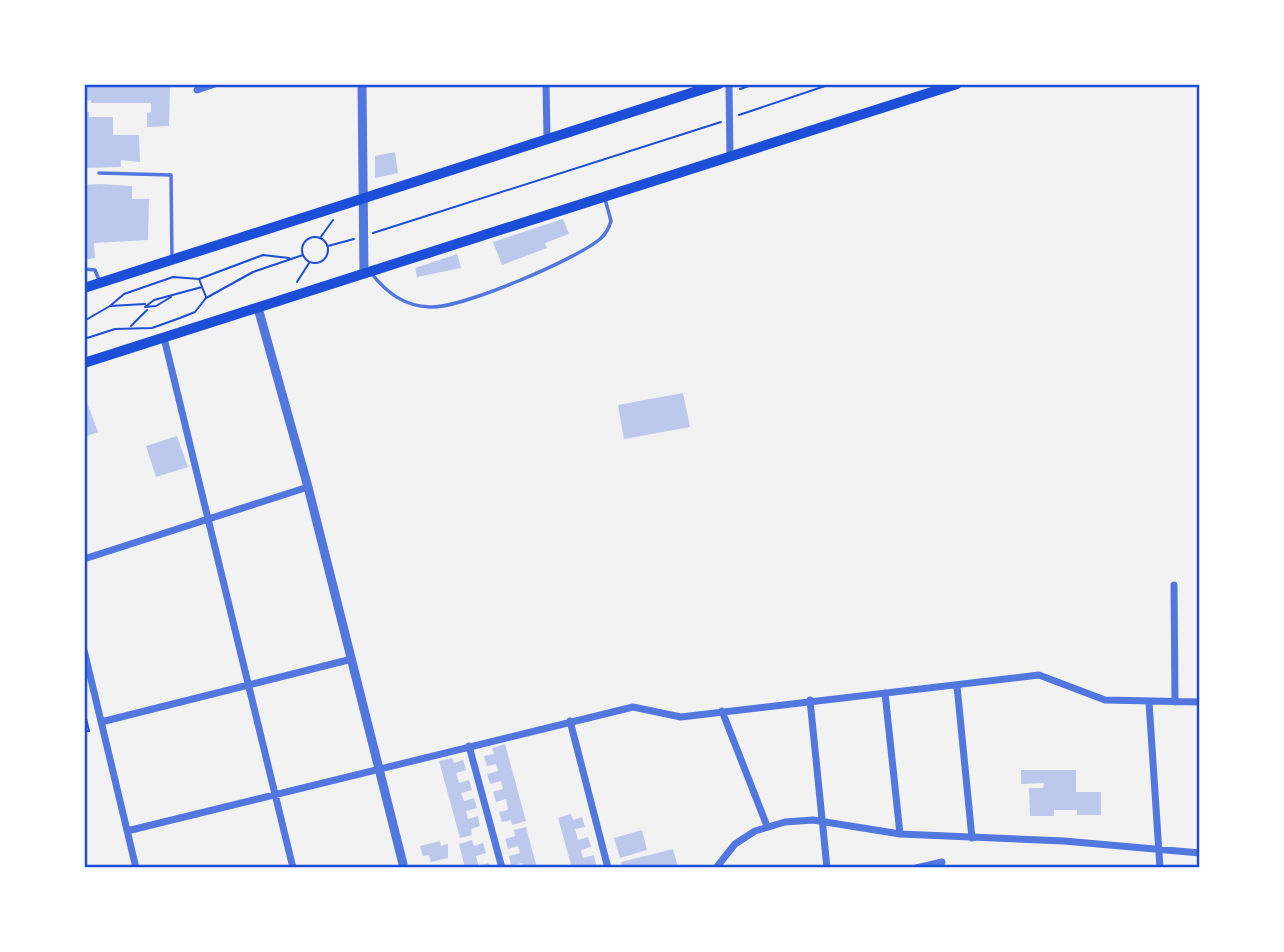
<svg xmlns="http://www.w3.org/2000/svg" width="1284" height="952" font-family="'IBM Plex Sans',sans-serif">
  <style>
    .building { fill: #bdc9ec }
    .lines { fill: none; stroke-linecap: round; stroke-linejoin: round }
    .path { stroke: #1d4ed8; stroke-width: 2 }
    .service { stroke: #5277de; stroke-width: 3.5 }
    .minor { stroke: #5277de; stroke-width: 7 }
    .tertiary { stroke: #5277de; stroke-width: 9 }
    .primary { stroke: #1d4ed8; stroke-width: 10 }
    .neatline { fill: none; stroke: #1d4ed8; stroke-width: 2.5 }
  </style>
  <rect width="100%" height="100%" fill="#f2f2f2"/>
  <path class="building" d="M84 84H170L169 126 147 127V113L151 112V103H91V100L84 101Z
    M84 112H89V117H113V135H139L140 162 121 160V167L84 168Z
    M395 152 398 173 375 178V156Z
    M100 184 132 186V199H149L148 240 94 243 95 258 84 260V185Z
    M563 219 569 234 545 243 547 248 502 265 493 242Z
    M457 254 461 268 417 277 415 268Z
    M683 393 690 427 624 439 618 405Z
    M84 394 98 432 84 437Z
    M177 436 188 467 156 477 146 446Z
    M505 744 526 821 512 825 511 820 502 822 499 812 508 810 506 799 496 802 493 792 503 789 501 781 490 784 487 774 498 771 496 764 487 766 484 756 494 754 492 748Z
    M452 758 454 763 463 760 466 770 456 773 459 783 469 780 472 790 461 793 464 801 474 798 477 808 466 811 468 819 478 816 480 826 471 829 472 835 460 838 439 761Z
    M1021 770H1076V792H1101V815H1077V810H1054V816H1030L1029 788H1043L1044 783 1021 784Z
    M571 814 573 820 582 817 585 827 575 829 578 840 588 837 591 847 581 850 583 858 594 855 596 865 572 868 558 818Z
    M526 827 537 868H523L522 863 511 866 509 856 520 853 518 846 508 849 505 839 515 836 514 830Z
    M642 830 647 850 620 858 614 838Z
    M472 840 474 846 483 843 486 853 476 856 479 866 489 863 490 868H465L459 844Z
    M440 841 441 846 448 844V858L431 862 429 855 423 856 420 846Z
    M673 849 678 868H622L621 862Z"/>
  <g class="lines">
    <path class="path" d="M740 89 755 84
      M739 115 831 84
      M373 233 721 122
      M302 250a13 13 0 1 1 26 0a13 13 0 1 1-26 0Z
      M320 238 333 220
      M328 246 354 239
      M199 279 206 297
      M297 282 309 263
      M171 297 156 306 145 307 154 300 202 287
      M110 306 124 294 173 277 199 279 263 255 289 258
      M84 321 110 306 145 304
      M131 326 147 310
      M84 339 115 329 152 328 180 318 195 312 206 298 253 272 303 255
      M84 710 89 731H84"/>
    <path class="service" d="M99 173 171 175 172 259
      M84 269 95 270 99 280
      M371 273C387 293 404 306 430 307 460 309 577 259 600 239 606 234 609 228 611 221L605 199"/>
    <path class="minor" d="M546 84 547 137
      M729 84 730 157
      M197 90 215 84
      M164 338 293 868
      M84 559 308 487
      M1174 585 1175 702
      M84 650 136 868
      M957 686 972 838
      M885 693 900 834
      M810 700 827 868
      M1149 702 1160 868
      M722 711 767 826
      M570 721 608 868
      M101 722 352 659
      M469 746 502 868
      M127 831 633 707 681 717 1039 675 1105 700 1200 702
      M716 868 735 844 755 831 785 822 813 820 900 834 1064 841 1200 853
      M916 868 942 862"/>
    <path class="tertiary" d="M362 84 364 274
      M258 308 308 487 404 868"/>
    <path class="primary" d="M84 288 719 84
      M84 363 957 84"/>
  </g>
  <rect width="1284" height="952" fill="none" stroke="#ffffff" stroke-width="172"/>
  <rect x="86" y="86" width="1112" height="780" class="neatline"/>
</svg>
